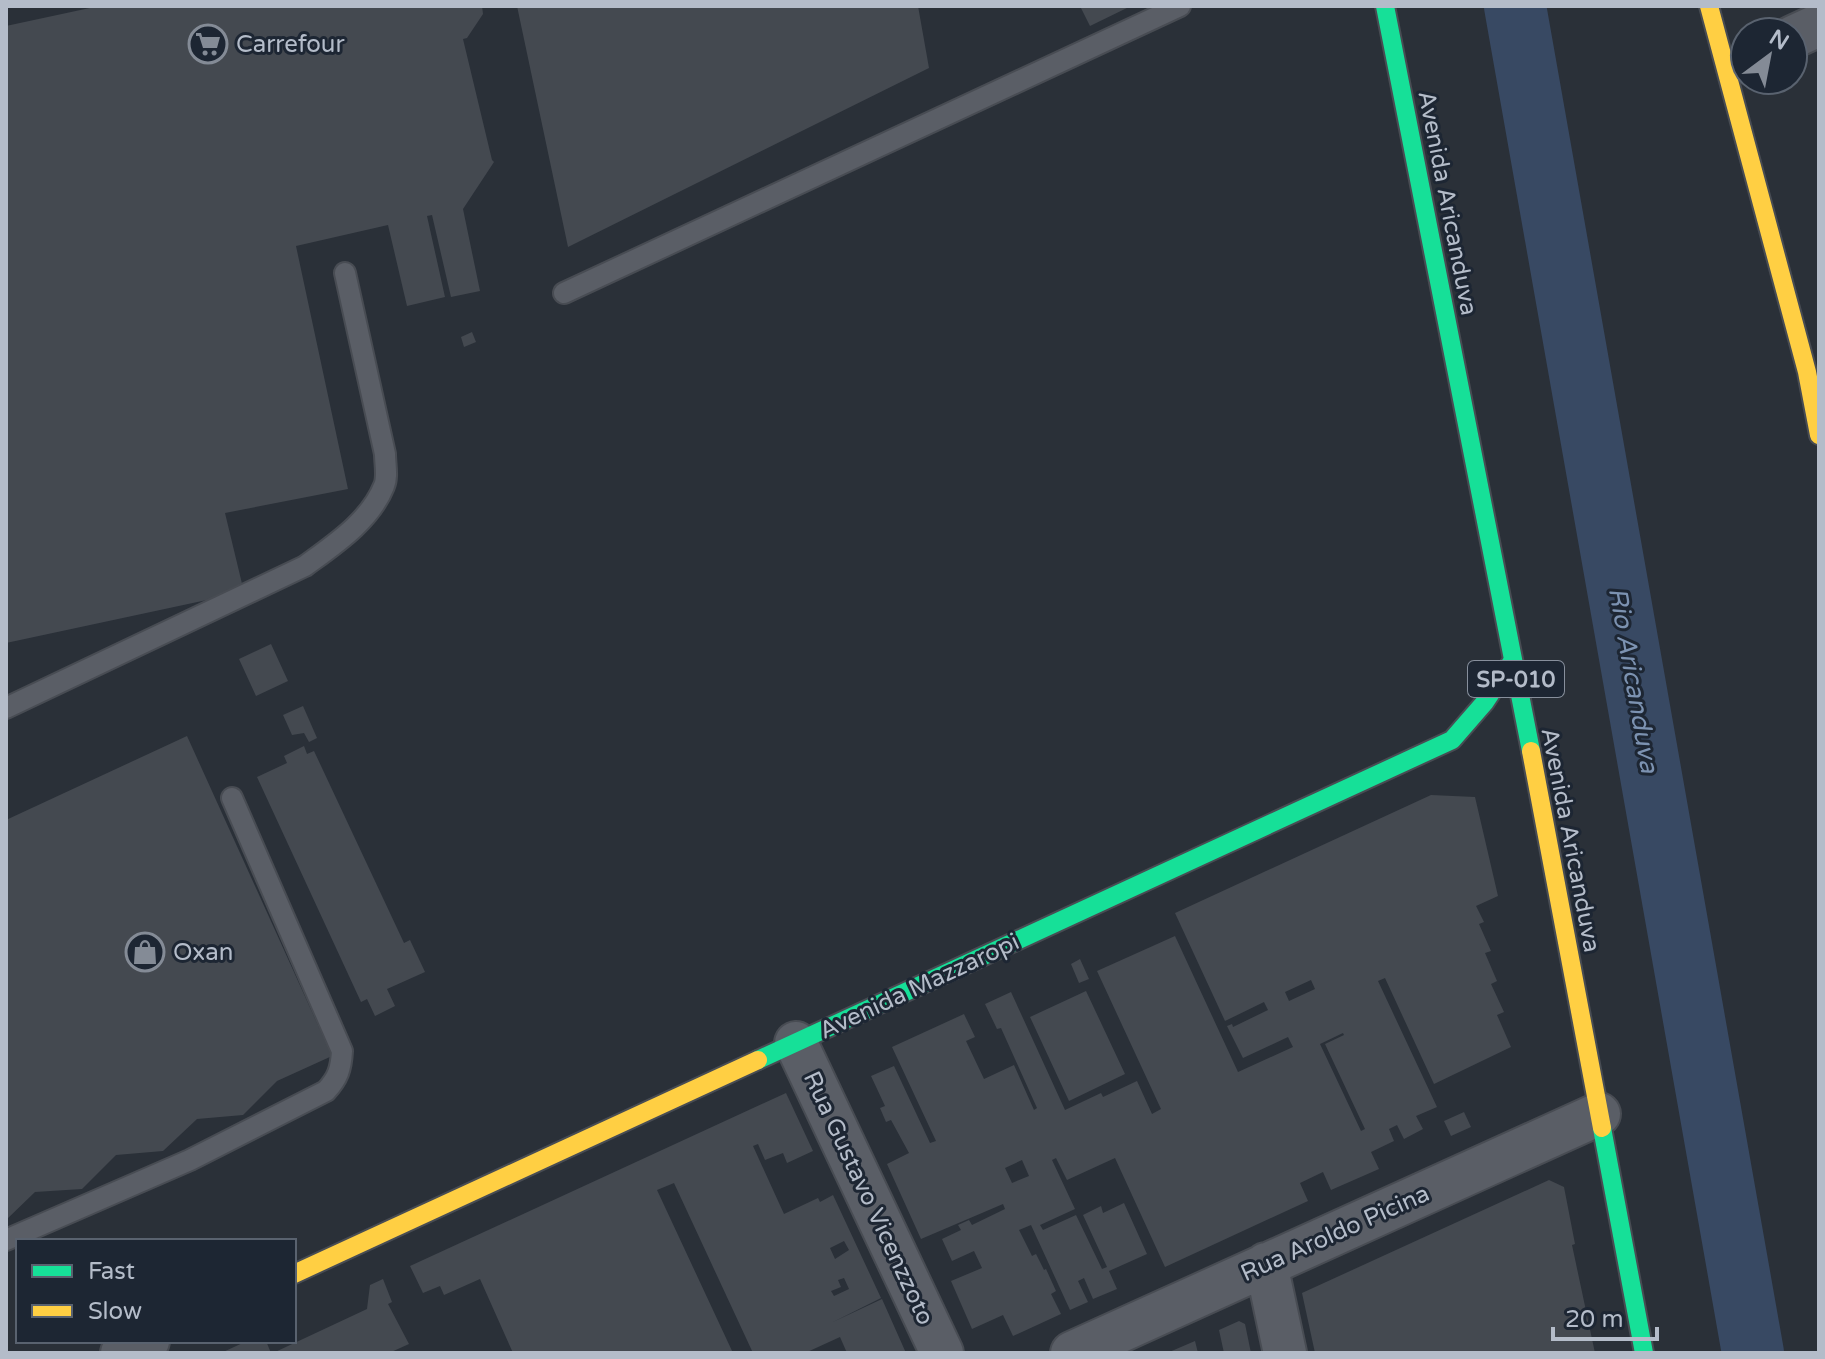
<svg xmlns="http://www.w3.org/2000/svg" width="1825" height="1359" font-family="'Varela Round',sans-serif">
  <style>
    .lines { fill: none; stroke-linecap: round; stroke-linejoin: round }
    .river { stroke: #384963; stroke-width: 62 }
    .building { fill: #444950; fill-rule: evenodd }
    .lane-casing { stroke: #484c53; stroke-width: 24 }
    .street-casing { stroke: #484c53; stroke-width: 46 }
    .fast-casing { stroke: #484c53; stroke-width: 22 }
    .slow-casing { stroke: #484c53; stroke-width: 22 }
    .lane { stroke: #5a5e66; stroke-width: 20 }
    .street { stroke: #5a5e66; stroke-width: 42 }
    .fast { stroke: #16e098; stroke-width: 18 }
    .slow { stroke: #ffcf43; stroke-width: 18 }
    .labels { text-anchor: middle; stroke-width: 6; stroke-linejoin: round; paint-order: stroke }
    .shield { fill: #1d2633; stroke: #878f9c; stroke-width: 2 }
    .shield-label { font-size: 22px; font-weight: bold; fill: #b4bcc9 }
    .poi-label { font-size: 24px; fill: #b4bcc9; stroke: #1d2633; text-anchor: start }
    .street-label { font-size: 24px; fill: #b4bcc9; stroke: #1d2633 }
    .water-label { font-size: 26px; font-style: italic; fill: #7c92b1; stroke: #1d2633 }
  </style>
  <rect width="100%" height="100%" fill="#2a3038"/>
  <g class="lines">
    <path class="river" d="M1515 6 1753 1353"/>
  </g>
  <path class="building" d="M99 6H482L483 14 467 38 463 39 492 160 494 162 463 209 480 291 451 297 432 215 427 216 445 297 407 306 388 225 296 246 348 489 225 513 244 592 6 643V26Z
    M517 6H918L929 68 568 247Z
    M1080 6H1131L1090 26Z
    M472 332 476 342 464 347 461 337Z
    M271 644 288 681 256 696 239 659Z
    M303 706 317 738 309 742 304 733 292 735 283 715Z
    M187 736 332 1056 277 1081 243 1115 197 1119 163 1151 116 1155 82 1189 35 1192 6 1220V820Z
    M304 746 307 754 314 751 404 943 410 940 425 972 387 989 395 1006 375 1016 367 999 361 1002 257 777 287 763 284 756Z
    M1431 795 1475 797 1498 896 1476 906 1484 922 1479 924 1491 951 1485 953 1497 981 1491 984 1504 1012 1497 1015 1511 1047 1434 1084 1385 978 1378 981 1437 1107 1416 1116 1423 1129 1404 1139 1397 1125 1389 1129 1394 1141 1371 1152 1379 1169 1331 1190 1323 1172 1300 1183 1308 1201 1165 1267 1115 1158 1067 1180 1056 1158 1052 1160 1075 1209 1040 1225 1043 1230 1076 1215 1102 1269 1107 1267 1083 1215 1101 1206 1103 1213 1124 1203 1147 1254 1109 1271 1117 1289 1093 1299 1084 1278 1078 1281 1088 1302 1070 1310 1031 1225 1019 1230 1032 1256 1036 1254 1044 1270 1046 1269 1056 1291 1051 1294 1061 1314 1013 1336 1003 1315 972 1329 951 1281 982 1268 974 1251 952 1261 942 1239 961 1230 958 1225 969 1220 972 1225 1005 1209 1003 1204 921 1239 887 1164 909 1153 891 1120 886 1122 880 1108 885 1106 871 1076 894 1066 930 1143 936 1141 892 1047 964 1014 975 1037 966 1041 984 1079 1014 1065 1034 1110 1037 1108 1001 1028 997 1029 985 1004 1011 992 1065 1110 1101 1093 1103 1097 1137 1081 1152 1114 1161 1109 1097 971 1175 936 1238 1072 1293 1047 1288 1037 1243 1058 1227 1026 1232 1024 1233 1027 1268 1010 1264 1002 1225 1021 1175 913ZM1311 980 1315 989 1289 1001 1285 992ZM1343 1033 1344 1035 1325 1044 1365 1129 1361 1131 1320 1044ZM1022 1160 1029 1176 1012 1183 1005 1168Z
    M1080 959 1089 979 1079 983 1071 964Z
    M1086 991 1125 1074 1069 1101 1030 1017Z
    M786 1093 813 1151 787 1163 783 1153 765 1160 758 1144 753 1146 784 1214 818 1198 820 1202 833 1195 881 1298 833 1322 882 1299 906 1353H847L840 1337 805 1353H753L674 1183 657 1190 733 1353H513L480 1279 444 1295 440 1286 423 1293 410 1266ZM844 1241 849 1250 835 1259 830 1248ZM844 1278 849 1289 834 1296 831 1291 841 1287 838 1280Z
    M1464 1112 1471 1127 1451 1136 1444 1121Z
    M1549 1180 1564 1187 1575 1244 1572 1245 1595 1353H1315L1302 1293Z
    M383 1279 392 1302 388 1304 409 1344 389 1353H273L367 1309 370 1285Z
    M1239 1321 1245 1324 1251 1353H1224L1219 1330Z
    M247 1341H266L271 1353H221Z
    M1195 1341 1198 1353H1167Z"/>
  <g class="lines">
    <defs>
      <path id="lane" d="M564 293 1180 6
        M6 708 305 566C335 544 370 521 384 486 388 477 385 464 385 454L345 273
        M6 1240 190 1160 326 1091C338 1078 341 1069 342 1051L232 798"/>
      <path id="street" d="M1793 37 1819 25
        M796 1043 942 1353
        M1266 1264 1285 1353
        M122 1353 148 1341
        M1072 1353 1599 1114"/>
      <path id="fast" d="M1385 6 1531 751
        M758 1060 1452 740 1485 702 1513 660
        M1602 1128 1644 1353"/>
      <path id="slow" d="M1709 6 1807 372 1819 435
        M1531 751 1602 1128
        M294 1274 758 1060"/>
    </defs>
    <use href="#lane" class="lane-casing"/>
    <use href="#street" class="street-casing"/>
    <use href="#fast" class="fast-casing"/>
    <use href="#slow" class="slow-casing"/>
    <use href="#lane" class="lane"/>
    <use href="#street" class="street"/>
    <use href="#fast" class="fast"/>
    <use href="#slow" class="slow"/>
  </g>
  <defs>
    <symbol id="supermarket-ring" viewBox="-11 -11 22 22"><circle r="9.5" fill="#1d2633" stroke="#848b96" stroke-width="1.5"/><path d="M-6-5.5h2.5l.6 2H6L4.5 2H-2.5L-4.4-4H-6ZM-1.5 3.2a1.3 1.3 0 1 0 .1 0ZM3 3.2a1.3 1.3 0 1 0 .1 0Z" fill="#848b96"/></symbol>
    <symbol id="shop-ring" viewBox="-11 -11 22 22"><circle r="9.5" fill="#1d2633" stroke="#848b96" stroke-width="1.5"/><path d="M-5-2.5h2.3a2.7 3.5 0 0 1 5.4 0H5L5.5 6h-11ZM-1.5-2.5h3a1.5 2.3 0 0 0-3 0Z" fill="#848b96"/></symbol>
  </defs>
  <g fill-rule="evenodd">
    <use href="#supermarket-ring" x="186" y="22" width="44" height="44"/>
    <use href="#shop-ring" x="123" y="930" width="44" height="44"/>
  </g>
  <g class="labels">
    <rect class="shield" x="1468" y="661" width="96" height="36" rx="6"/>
    <g class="shield-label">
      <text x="1516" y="687">SP-010</text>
    </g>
    <g class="poi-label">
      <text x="236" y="52">Carrefour</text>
      <text x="173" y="960">Oxan</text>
    </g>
    <g class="street-label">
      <text transform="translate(1448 203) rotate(79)" y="8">Avenida Aricanduva</text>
      <text transform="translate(1571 840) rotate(79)" y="8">Avenida Aricanduva</text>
      <text transform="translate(919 986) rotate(-25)" y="8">Avenida Mazzaropi</text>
      <text transform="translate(869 1198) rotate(65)" y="8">Rua Gustavo Vicenzzoto</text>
      <text transform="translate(1335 1233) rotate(-24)" y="8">Rua Aroldo Picina</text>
    </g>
    <g class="water-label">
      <text transform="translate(1634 680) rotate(80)" y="9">Rio Aricanduva</text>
    </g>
  </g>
  <rect width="1825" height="1359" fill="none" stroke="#b4bcc9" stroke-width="16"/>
  <rect x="16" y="1239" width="280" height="104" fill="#1d2633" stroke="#59626f" stroke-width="2"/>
  <rect x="32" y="1265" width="40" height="12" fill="#16e098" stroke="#59626f" stroke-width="2"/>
  <text x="88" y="1279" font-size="24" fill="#b4bcc9">Fast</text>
  <rect x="32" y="1305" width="40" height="12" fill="#ffcf43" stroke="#59626f" stroke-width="2"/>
  <text x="88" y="1319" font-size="24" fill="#b4bcc9">Slow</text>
  <g transform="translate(1769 56) rotate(32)"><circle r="38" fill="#1d2633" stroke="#59626f" stroke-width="2"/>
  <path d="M0-6L14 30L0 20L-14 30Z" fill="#848b96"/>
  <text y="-12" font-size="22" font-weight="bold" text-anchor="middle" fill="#b4bcc9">N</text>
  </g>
  <path d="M1553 1327v12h104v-12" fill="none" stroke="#b4bcc9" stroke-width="4"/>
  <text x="1565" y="1327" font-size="24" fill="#b4bcc9" stroke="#1d2633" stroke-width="6" paint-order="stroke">20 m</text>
</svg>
